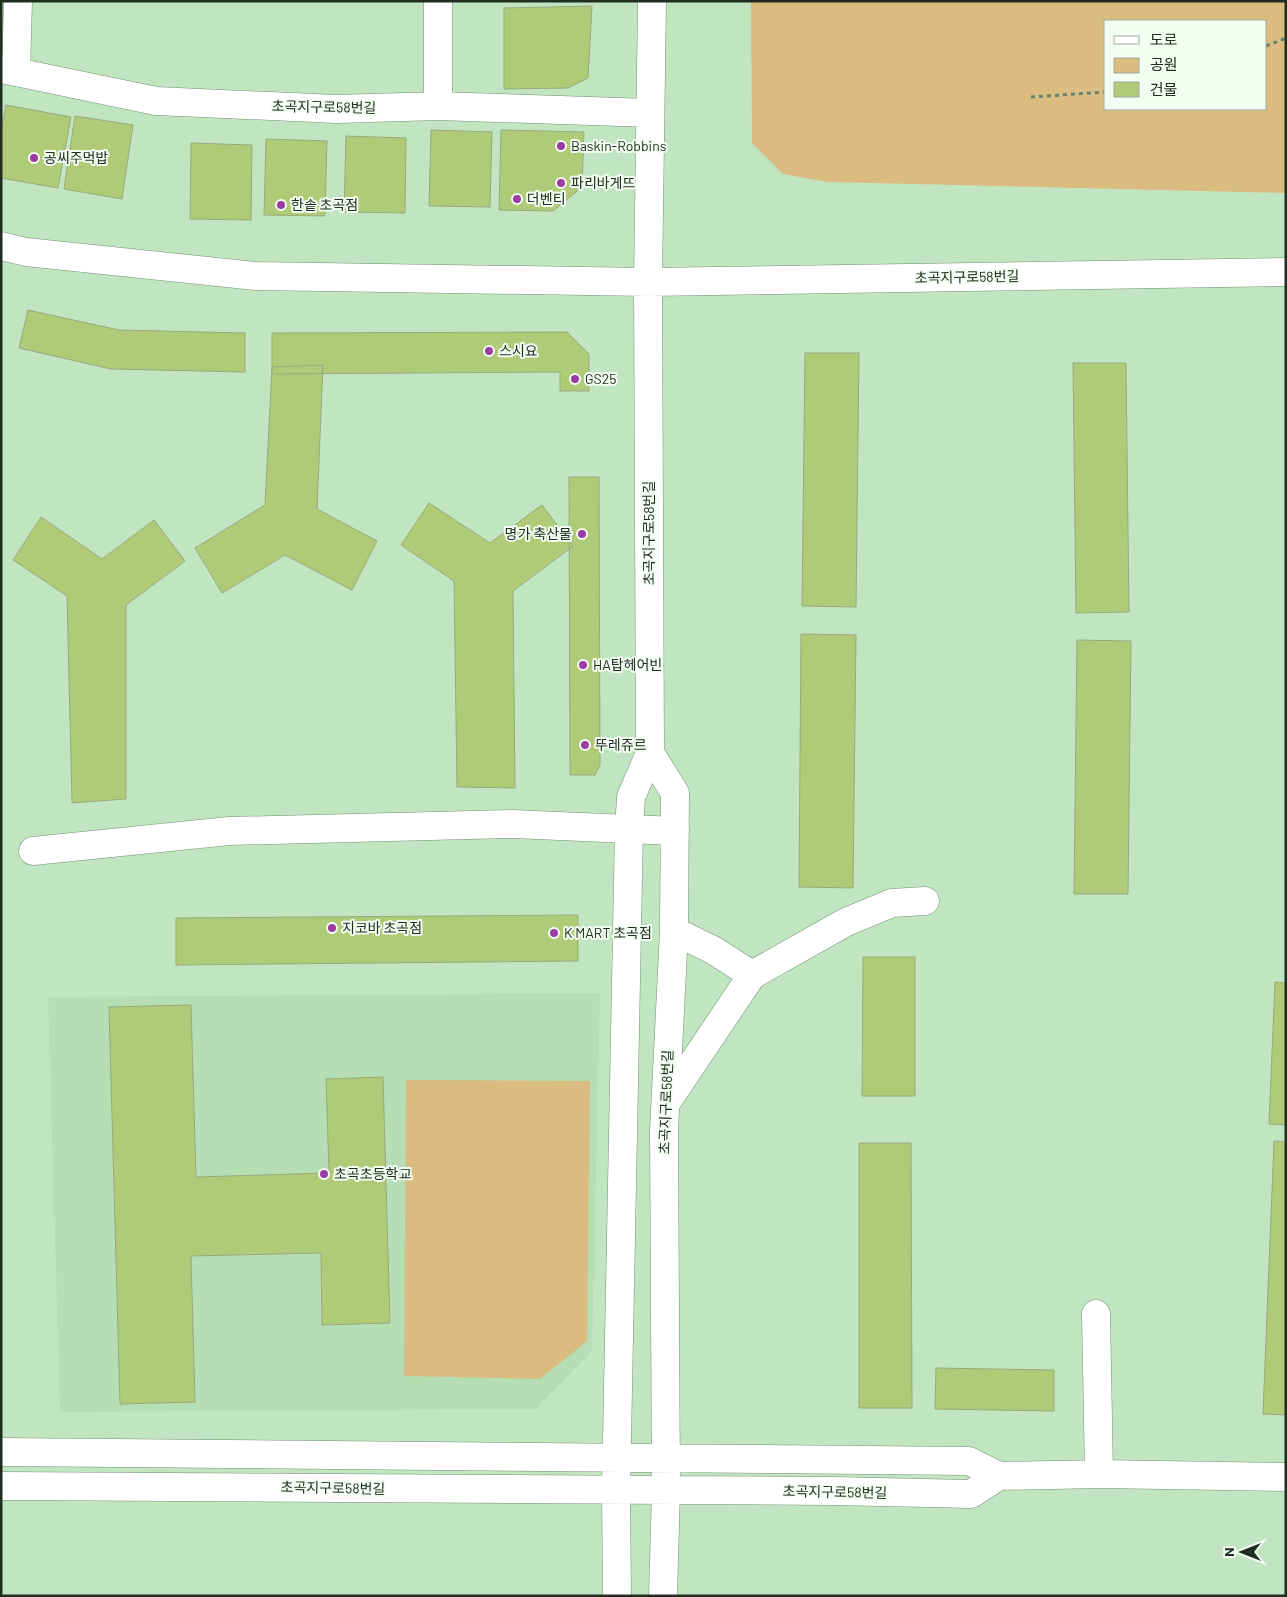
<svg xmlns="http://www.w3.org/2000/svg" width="1287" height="1597" font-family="Barlow,'Noto Sans KR',sans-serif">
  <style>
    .built { fill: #b5deb4 }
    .green { fill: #dabc80; fill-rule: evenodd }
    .building { fill: #afcb78; stroke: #99a97f }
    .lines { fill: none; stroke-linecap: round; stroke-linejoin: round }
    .minor-casing { stroke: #719170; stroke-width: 29 }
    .path { stroke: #6a816a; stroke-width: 3; stroke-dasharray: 4 4; stroke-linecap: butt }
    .minor { stroke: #fff; stroke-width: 28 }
    .poi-dot { fill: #9b3ba4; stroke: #f3fef3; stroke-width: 2 }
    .labels { text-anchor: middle; stroke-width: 4; stroke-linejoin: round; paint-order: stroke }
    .street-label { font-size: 14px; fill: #202d20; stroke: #f3fef3 }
    .poi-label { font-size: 14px; fill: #202d20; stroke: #f3fef3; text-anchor: start }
  </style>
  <rect width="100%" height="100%" fill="#c2e5c1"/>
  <path class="built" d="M600 993 592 1351 536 1409 60 1412 48 997Z"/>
  <path class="green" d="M751 1H1286V193L828 182 783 174 752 143ZM1106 21H1266V109H1106Z
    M406 1080 590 1081 587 1341 540 1379 404 1376Z"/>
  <path class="building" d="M592 6 588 78 568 88 504 89V8Z
    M6 105 71 117 58 188 1 178V130Z
    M75 116 133 125 122 199 64 189Z
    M431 130 492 132 490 207 429 206Z
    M501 130 584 132 582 187 553 211 499 210Z
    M346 136 406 138 405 213 344 212Z
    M266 139 327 141 325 216 264 215Z
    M191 143 252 145 251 220 190 219Z
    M28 310 119 330 245 333V372L111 369 19 348Z
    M567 332 589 354V391H560V372L272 374V333Z
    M805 353H859L856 607 802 606Z
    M1073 363H1126L1129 612 1076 613Z
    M323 365 317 509 377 541 352 590 285 555 222 593 195 548 265 505 272 367Z
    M569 477H599L600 765 595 775H570Z
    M429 503 490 543 542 505 573 546 513 591 515 788 457 787 454 581 401 545Z
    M41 517 102 559 154 520 185 561 126 605V799L72 803 67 596 13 560Z
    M801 634 856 635 853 888 799 887Z
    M1077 640 1131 641 1128 894H1074Z
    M578 915V961L176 965V918Z
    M863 957H915V1096H862Z
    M1275 982 1286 983V1125L1269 1124Z
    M191 1005 196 1177 329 1173 326 1079 383 1077 390 1323 322 1325 321 1253 191 1256 195 1402 120 1404 109 1007Z
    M1274 1141 1286 1142V1415L1263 1414Z
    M859 1143H911L912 1408H859Z
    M936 1368 1054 1370V1411L935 1409Z"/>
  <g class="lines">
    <defs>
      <path id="minor" d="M1 69 156 101 336 109 438 106 650 113
        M16 71 18 1
        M438 106V1
        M1 246 26 252 256 276 648 282 1286 272
        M650 753 675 793 674 931 664 1131 666 1491 663 1596
        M33 851 229 831 513 824 675 831
        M674 931 713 950 752 975
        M666 1103 752 975 846 922 892 903 925 901
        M1096 1314 1099 1474
        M1 1452 969 1461 999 1476 1099 1474 1286 1477
        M1 1486 834 1491 971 1494 999 1476
        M617 1596 616 1491 629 829 631 797 650 753 648 282 652 1"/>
    </defs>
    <use href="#minor" class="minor-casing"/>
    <path class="path" d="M1266 46 1286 38
      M1031 97 1106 92"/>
    <use href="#minor" class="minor"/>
  </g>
  <g class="poi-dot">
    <circle cx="561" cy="146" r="5"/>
    <circle cx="34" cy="158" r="5"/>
    <circle cx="561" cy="183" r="5"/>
    <circle cx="517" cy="199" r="5"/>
    <circle cx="281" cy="205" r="5"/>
    <circle cx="489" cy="351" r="5"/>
    <circle cx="575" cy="379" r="5"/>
    <circle cx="582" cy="534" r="5"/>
    <circle cx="583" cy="665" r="5"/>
    <circle cx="585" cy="745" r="5"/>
    <circle cx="332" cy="928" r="5"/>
    <circle cx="554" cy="933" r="5"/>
    <circle cx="324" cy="1174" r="5"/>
  </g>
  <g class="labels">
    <g class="street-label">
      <text transform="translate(324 107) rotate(1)" y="5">초곡지구로58번길</text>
      <text transform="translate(967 277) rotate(-1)" y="5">초곡지구로58번길</text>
      <text transform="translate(649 533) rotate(-90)" y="5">초곡지구로58번길</text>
      <text transform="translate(666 1102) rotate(-88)" y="5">초곡지구로58번길</text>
      <text transform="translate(333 1488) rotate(1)" y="5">초곡지구로58번길</text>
      <text transform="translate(835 1492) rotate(1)" y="5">초곡지구로58번길</text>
    </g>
    <g class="poi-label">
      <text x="571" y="151">Baskin-Robbins</text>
      <text x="44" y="163">공씨주먹밥</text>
      <text x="571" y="188">파리바게뜨</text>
      <text x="527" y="204">더벤티</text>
      <text x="291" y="210">한솥 초곡점</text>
      <text x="499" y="356">스시요</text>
      <text x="585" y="384">GS25</text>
      <text x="572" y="539" text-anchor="end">명가 축산물</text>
      <text x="593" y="670">HA탑헤어빈</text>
      <text x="595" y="750">뚜레쥬르</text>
      <text x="342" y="933">지코바 초곡점</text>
      <text x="564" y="938">K MART 초곡점</text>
      <text x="334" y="1179">초곡초등학교</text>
    </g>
  </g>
  <rect width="1287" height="1597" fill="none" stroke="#202d20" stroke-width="5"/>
  <rect x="1104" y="20" width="162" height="90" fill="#f3fef3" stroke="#9faa9f"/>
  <rect x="1114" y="36" width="25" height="8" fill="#ffffff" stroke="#9faa9f"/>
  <text x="1150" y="45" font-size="15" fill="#202d20">도로</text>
  <rect x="1114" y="58" width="25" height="15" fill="#dabc80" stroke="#9faa9f"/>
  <text x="1150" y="70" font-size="15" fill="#202d20">공원</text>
  <rect x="1114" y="82" width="25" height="15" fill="#afcb78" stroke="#9faa9f"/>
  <text x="1150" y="95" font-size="15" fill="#202d20">건물</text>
  <g transform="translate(1242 1552) rotate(270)" stroke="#f3fef3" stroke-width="4" paint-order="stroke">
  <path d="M0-4L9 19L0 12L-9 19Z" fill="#202d20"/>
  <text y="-8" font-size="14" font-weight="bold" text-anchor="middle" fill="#202d20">N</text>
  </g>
</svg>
